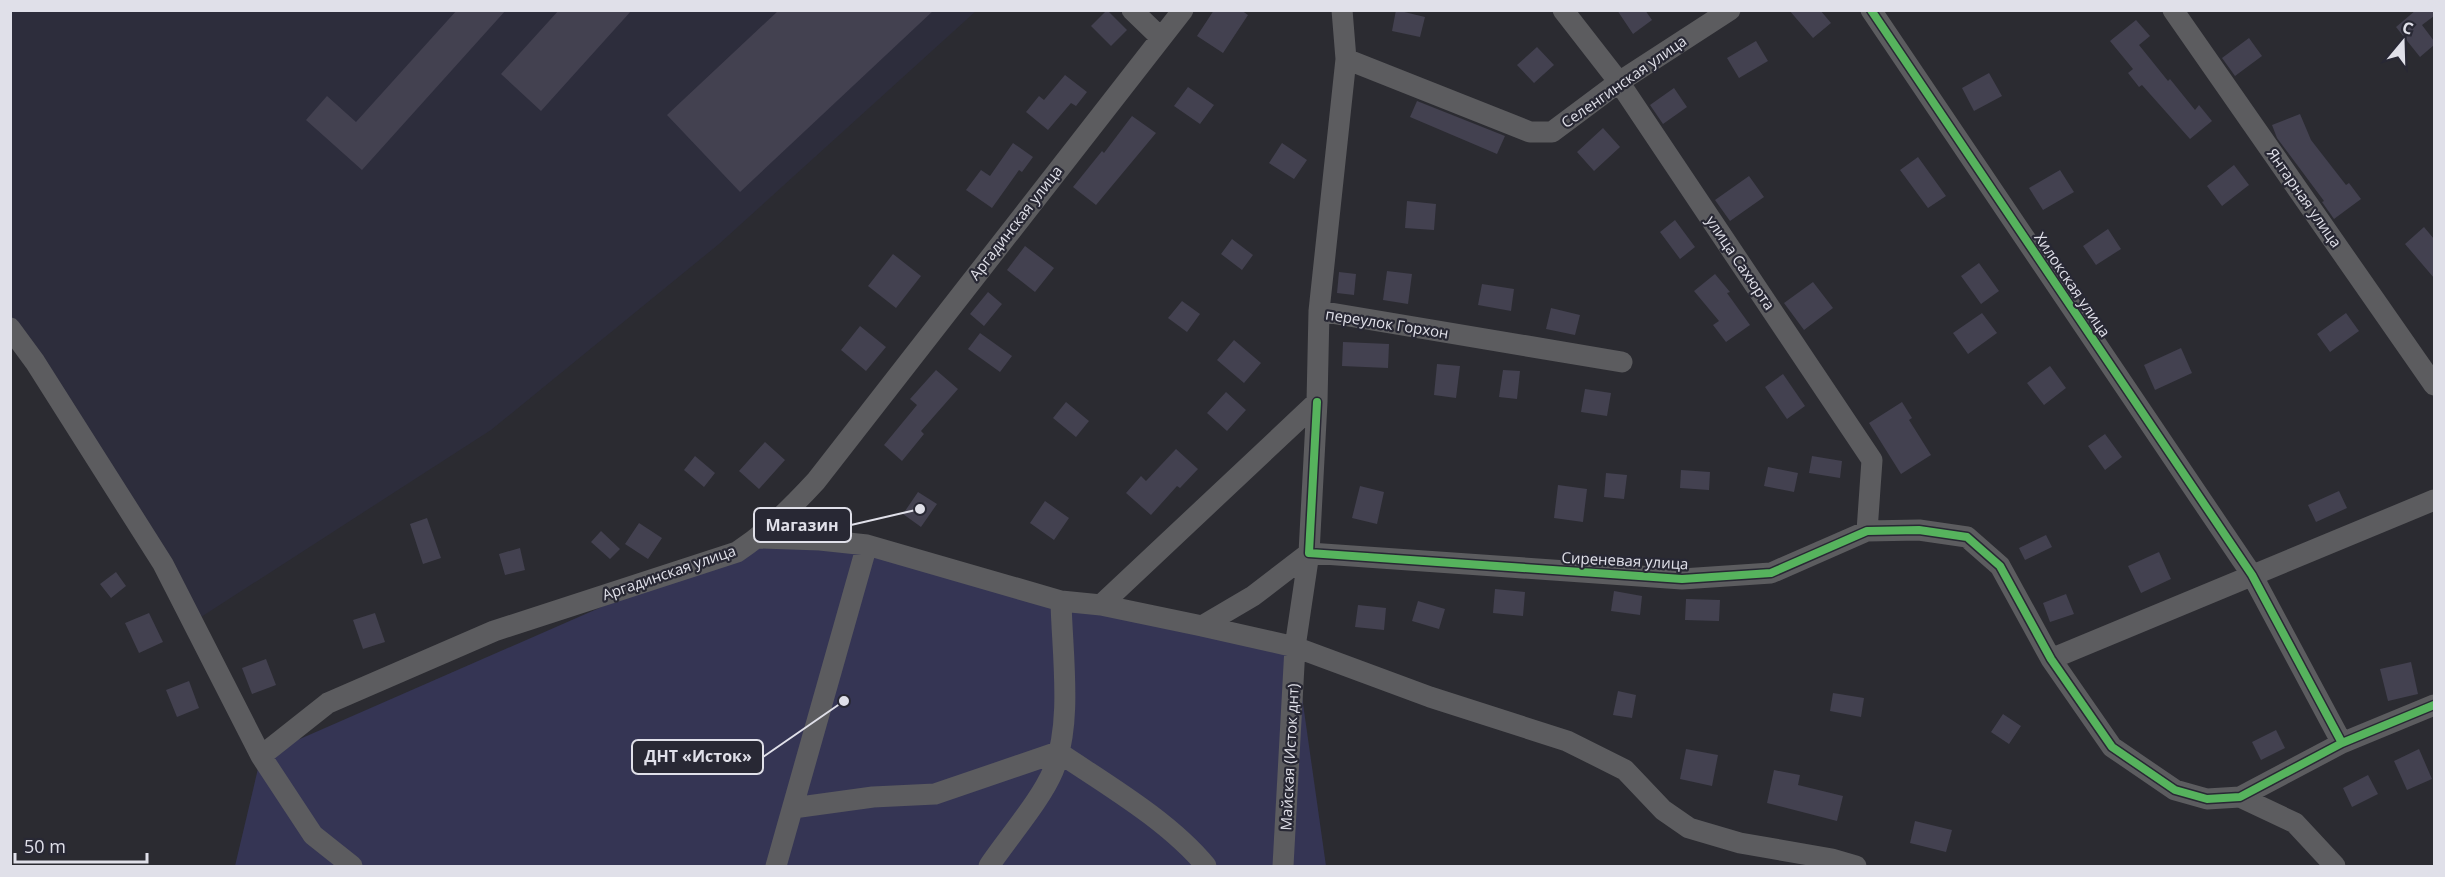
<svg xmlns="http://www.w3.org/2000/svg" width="2445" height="877" font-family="'Open Sans',sans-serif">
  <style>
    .built { fill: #2d2d3c }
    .green { fill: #353554 }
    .building { fill: #434150 }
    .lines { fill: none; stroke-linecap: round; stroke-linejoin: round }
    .minor { stroke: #5c5c5f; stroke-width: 21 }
    .cycleway-casing { stroke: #282834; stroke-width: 11 }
    .cycleway { stroke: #56b35d; stroke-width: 8 }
    .labels { text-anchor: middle; stroke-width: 4.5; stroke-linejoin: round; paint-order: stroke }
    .street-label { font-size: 15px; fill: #e0e0e9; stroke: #282834 }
    .leader { fill: none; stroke: #e0e0e9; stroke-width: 2 }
    .callout-dot { fill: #e0e0e9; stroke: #282834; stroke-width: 2 }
    .callout { fill: #282834; stroke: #e0e0e9; stroke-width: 2 }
    .callout-label { font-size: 16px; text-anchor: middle; font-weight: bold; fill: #e0e0e9 }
  </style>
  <rect width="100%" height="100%" fill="#2b2b31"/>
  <path class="built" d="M10 11 975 10 976 11 719 244 491 430 198 619 11 332Z"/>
  <path class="green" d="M759 538 867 545 1295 647 1326 866H235L261 756Z"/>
  <path class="building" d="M457 10H506L362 170 306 120 327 96 356 122Z
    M559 10H632L541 111 501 74Z
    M779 10H934L740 192 667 115Z
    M1107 10 1127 30 1111 46 1091 26Z
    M1214 10H1241L1248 15 1223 53 1197 36Z
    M1396 10 1425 17 1420 37 1392 31Z
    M1617 10H1645L1652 20 1633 34Z
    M1789 10H1820L1831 23 1813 38Z
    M2416 10H2434V16L2422 25 2434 41V45L2420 57 2396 27Z
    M2136 20 2150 36 2139 45 2168 81 2170 79 2195 110 2199 105 2212 121 2190 139 2142 85 2139 87 2128 73 2133 69 2110 41Z
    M2249 38 2262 56 2235 76 2222 58Z
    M1756 41 1768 61 1739 78 1727 58Z
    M1537 47 1554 65 1534 83 1517 65Z
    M1989 73 2002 96 1974 111 1962 88Z
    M1065 75 1087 92 1076 106 1071 103 1048 130 1026 112 1039 96 1044 100Z
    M1188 87 1214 105 1200 124 1174 106Z
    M1674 88 1687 107 1663 124 1650 105Z
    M1417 101 1505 136 1497 154 1410 117Z
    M2300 114 2311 140 2346 185 2349 183 2361 199 2334 219 2322 202 2324 201 2277 138 2272 125Z
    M1132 116 1156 133 1096 205 1073 187 1102 151 1104 153Z
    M1603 128 1620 147 1594 171 1577 152Z
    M1013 143 1033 157 1022 172 1019 170 992 208 966 190 981 170 990 176Z
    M1282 143 1307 160 1294 179 1269 163Z
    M1918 157 1946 196 1928 208 1900 170Z
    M2234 165 2249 185 2222 206 2207 186Z
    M2060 170 2074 192 2043 210 2029 188Z
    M1749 176 1764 197 1730 221 1715 200Z
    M1407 201 1436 204 1434 230 1405 228Z
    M1675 220 1695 247 1680 259 1660 232Z
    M2424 227 2434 239V278L2405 244Z
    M2108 229 2121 249 2096 265 2083 246Z
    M1232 239 1253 255 1242 270 1221 254Z
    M1025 246 1054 268 1035 292 1007 270Z
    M893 254 921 276 896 308 868 286Z
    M1979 263 1999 291 1981 304 1961 276Z
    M1387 271 1412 274 1408 304 1383 300Z
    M1339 272 1356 274 1354 295 1337 293Z
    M1715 274 1730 292 1727 293 1750 325 1726 342 1713 325 1719 321 1694 291Z
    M1813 282 1833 308 1804 330 1784 303Z
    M1482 284 1514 289 1511 311 1478 305Z
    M988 292 1002 304 984 326 970 314Z
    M1182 301 1200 314 1187 332 1168 318Z
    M1551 308 1580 315 1575 335 1546 329Z
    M1982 313 1997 333 1968 354 1953 333Z
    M2346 313 2359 331 2330 352 2317 334Z
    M860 326 886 347 866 371 841 350Z
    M980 333 1012 356 1000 372 968 349Z
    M1234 340 1261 363 1244 383 1217 360Z
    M1343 342 1389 344 1388 368 1342 366Z
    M2181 348 2192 373 2155 390 2144 365Z
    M1437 364 1460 366 1456 398 1434 395Z
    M2050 366 2066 388 2044 405 2027 383Z
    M936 370 958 389 921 431 924 434 902 461 884 445 917 405 910 399Z
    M1503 370 1520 371 1517 399 1499 397Z
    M1783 374 1805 406 1787 419 1765 387Z
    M1585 389 1611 393 1607 416 1581 412Z
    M1226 392 1246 410 1227 431 1207 413Z
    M1066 402 1089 421 1076 437 1053 418Z
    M1902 402 1912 418 1909 420 1931 455 1901 474 1869 423Z
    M2105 434 2122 457 2105 470 2088 446Z
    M765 442 785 460 759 489 739 471Z
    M1176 449 1198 469 1180 488 1177 486 1151 515 1126 493 1141 476 1146 481Z
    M695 456 715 473 704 487 684 470Z
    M1812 456 1842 461 1840 478 1809 473Z
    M1768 467 1798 473 1794 492 1764 486Z
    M1681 470 1710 472 1709 490 1680 488Z
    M1606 473 1627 475 1624 499 1604 497Z
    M1558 485 1587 489 1583 522 1554 518Z
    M1360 486 1384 492 1377 524 1352 518Z
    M2339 491 2347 508 2316 522 2308 505Z
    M918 492 937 504 921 527 903 514Z
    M1045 501 1069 518 1054 540 1030 523Z
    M427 518 441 558 423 564 410 524Z
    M639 523 662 538 648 559 625 544Z
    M601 531 620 549 610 559 591 542Z
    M2046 535 2052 547 2025 560 2019 548Z
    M520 548 525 570 505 575 499 554Z
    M2159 552 2171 579 2141 593 2128 566Z
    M116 572 126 586 111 598 100 584Z
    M1495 589 1525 592 1523 616 1493 613Z
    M1614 591 1642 596 1640 615 1611 611Z
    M2066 594 2074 614 2050 622 2043 603Z
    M1686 599 1720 600 1719 621 1685 620Z
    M1418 601 1445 609 1439 629 1412 621Z
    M1358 605 1386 608 1384 630 1355 627Z
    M149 613 163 642 139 653 125 623Z
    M375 613 385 642 363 649 353 620Z
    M266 659 276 685 252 694 242 668Z
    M2411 662 2418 694 2388 701 2380 669Z
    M189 681 199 708 177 717 166 690Z
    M1618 691 1636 695 1632 718 1613 715Z
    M1833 693 1864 698 1861 717 1830 711Z
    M2003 714 2021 726 2009 744 1991 732Z
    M2276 730 2285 748 2261 760 2252 742Z
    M1686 749 1718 755 1712 786 1680 779Z
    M2419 749 2432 779 2407 790 2394 761Z
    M1774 770 1800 775 1798 785 1843 796 1837 821 1767 803Z
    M2368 775 2378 794 2352 807 2343 788Z
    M1915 821 1952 830 1946 852 1910 843Z"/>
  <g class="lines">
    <path class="minor" d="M1132 10 1161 38
      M1563 10 1619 82 1872 460 1867 531
      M1871 10 2252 575 2342 743
      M2173 10 2434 385
      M1346 59 1530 132H1552L1619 82 1730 10
      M1319 311 1346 59 1342 10
      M10 328 35 362 163 564 261 756 313 835 352 866
      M1317 402 1309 553 1295 647 1430 697 1567 741 1625 770 1663 810 1689 828 1740 843 1832 859 1856 866
      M759 538 820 540 867 545 1061 601 1101 605 1202 626 1253 596 1309 553
      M1309 553 1682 579 1771 573 1867 531 1919 530 1967 537 2000 566 2051 659 2112 747 2175 790 2207 799 2240 797 2342 743 2434 705
      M1101 605 1317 402 1319 311 1622 362
      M1202 626 1295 647 1283 866
      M2051 659 2434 500
      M261 756 328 703 494 631 737 552C767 532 791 508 816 481L1183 10
      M2240 797 2295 823 2335 866
      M793 808 873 797 935 794 1058 752C1107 785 1169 821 1206 866
      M776 866 867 545
      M989 866C1007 839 1041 800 1053 771 1073 723 1062 653 1061 601"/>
    <defs>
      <path id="cycleway" d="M1871 10 2252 575 2342 743
        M1317 402 1309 553 1682 579 1771 573 1867 531 1919 530 1967 537 2000 566 2051 659 2112 747 2175 790 2207 799 2240 797 2342 743 2434 705"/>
    </defs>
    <use href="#cycleway" class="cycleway-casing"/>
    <use href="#cycleway" class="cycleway"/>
  </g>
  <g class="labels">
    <g class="street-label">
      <text transform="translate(1624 82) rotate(-35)" y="5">Селенгинская улица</text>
      <text transform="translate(2304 198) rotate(55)" y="5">Янтарная улица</text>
      <text transform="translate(1016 223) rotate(-52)" y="5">Аргадинская улица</text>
      <text transform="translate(1740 263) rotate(56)" y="5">улица Сахюрта</text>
      <text transform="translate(2072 285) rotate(56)" y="5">Хилокская улица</text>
      <text transform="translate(1387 324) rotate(9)" y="5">переулок Горхон</text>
      <text transform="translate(1625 561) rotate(3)" y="5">Сиреневая улица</text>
      <text transform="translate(669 573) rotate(-19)" y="5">Аргадинская улица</text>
      <text transform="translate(1290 757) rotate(-87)" y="5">Майская (Исток днт)</text>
    </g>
  </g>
  <path class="leader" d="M920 509L851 525M844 701L763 757"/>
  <g class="callout-dot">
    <circle cx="920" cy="509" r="6"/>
    <circle cx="844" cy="701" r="6"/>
  </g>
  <g class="callout">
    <rect x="754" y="508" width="97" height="34" rx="6"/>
    <rect x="632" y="740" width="131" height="34" rx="6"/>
  </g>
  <g class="callout-label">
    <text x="802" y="531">Магазин</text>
    <text x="698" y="762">ДНТ «Исток»</text>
  </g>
  <rect width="2445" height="877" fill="none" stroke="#e0e0e9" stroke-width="24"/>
  <g transform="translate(2403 42) rotate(19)" stroke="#282834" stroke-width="4.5" paint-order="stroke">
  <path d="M0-4.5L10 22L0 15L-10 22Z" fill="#e0e0e9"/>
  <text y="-9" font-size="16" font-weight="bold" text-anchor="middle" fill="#e0e0e9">С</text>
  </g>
  <path d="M15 853v9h132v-9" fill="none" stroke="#e0e0e9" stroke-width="3"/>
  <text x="24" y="853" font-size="18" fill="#e0e0e9" stroke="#282834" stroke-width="4.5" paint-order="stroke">50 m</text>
</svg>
